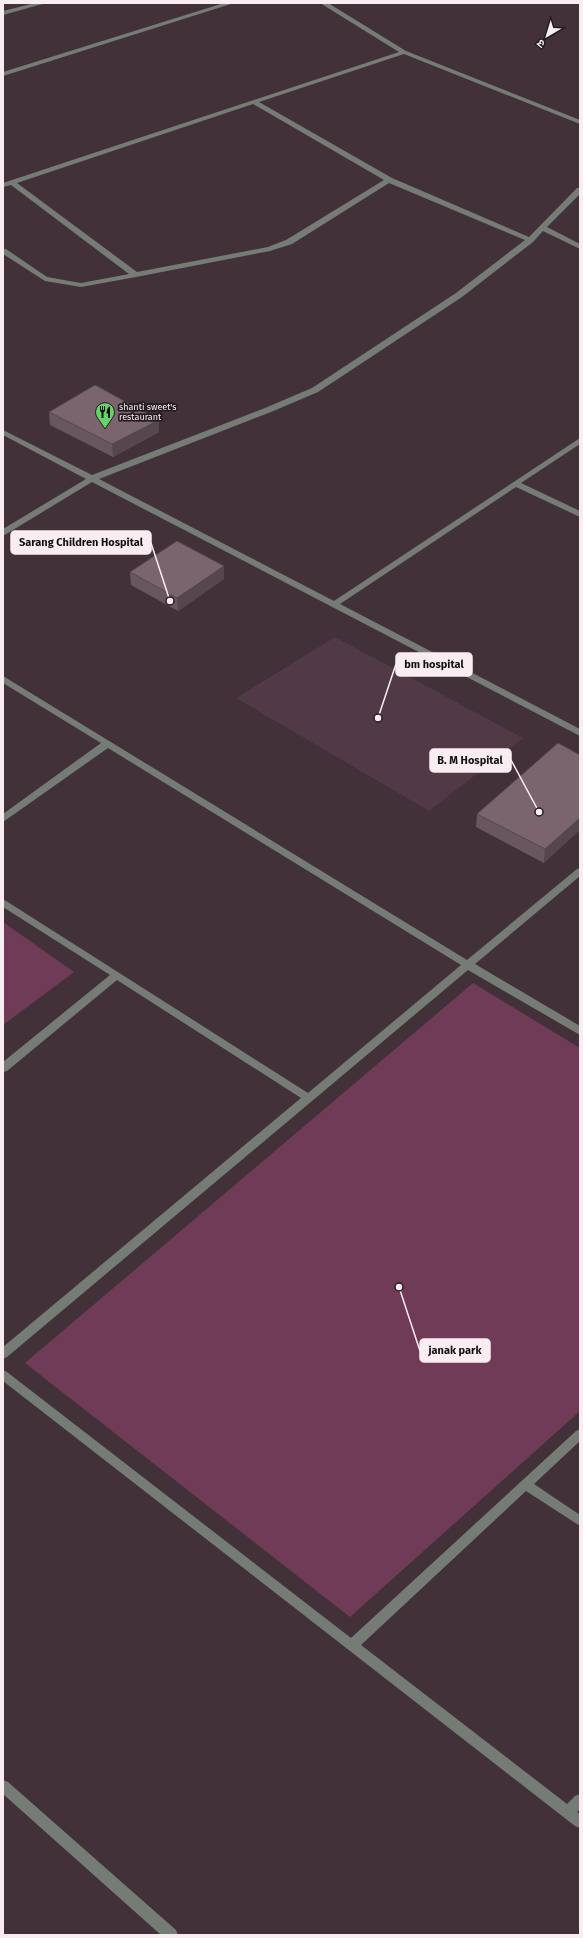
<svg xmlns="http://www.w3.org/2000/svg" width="583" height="1938" font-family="'Fira Sans','Noto Sans Devanagari',sans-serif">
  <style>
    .built { fill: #513945 }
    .green { fill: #703b57 }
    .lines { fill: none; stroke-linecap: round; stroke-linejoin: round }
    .minor { fill: #757c75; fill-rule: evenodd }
    .wall { fill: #69575f }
    .shaded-wall { fill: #55474d }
    .building { fill: #7a656e; stroke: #55474d }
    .labels { text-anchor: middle; stroke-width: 3.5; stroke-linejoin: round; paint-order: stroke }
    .far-poi-label { font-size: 9px; fill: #f9edf2; stroke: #241c20; text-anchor: start }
    .leader { fill: none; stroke: #f9edf2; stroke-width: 1.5 }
    .callout-dot { fill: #f9edf2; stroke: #241c20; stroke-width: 1.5 }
    .callout { fill: #f9edf2; stroke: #f9edf2; stroke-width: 1.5 }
    .callout-label { font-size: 11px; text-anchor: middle; font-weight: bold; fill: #111 }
  </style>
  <rect width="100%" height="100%" fill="#43313a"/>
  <path class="built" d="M335 637 523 738 429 811 236 698Z"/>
  <path class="green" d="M3 922 74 972 3 1025Z
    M473 983 580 1048V1411L350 1617 25 1363Z"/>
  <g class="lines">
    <path class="minor" d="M35 3H46L3 15V11Z
      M224 3H234L3 76V72Z
      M320 3H328L406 51 580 120V124L404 54 259 102 392 178 529 237 577 188H580V194L547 227 580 244V249L543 231 533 242 462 297 318 392 271 412 99 479 334 601 580 438V444L521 483 580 511V517L516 487 340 604 580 729V736L92 482 3 536V529L86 479 3 435V430L92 475 265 408 312 388 456 293 525 240 389 183 292 244 270 251 136 277 81 287 45 281 3 254V249H6L47 277 81 283 129 274 11 185 3 187V183L399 52ZM253 104 384 180 286 240 268 247 137 272 17 183Z
      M3 676 467 960 577 869 580 868V876L475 964 580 1026V1035L468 970 7 1357 3 1359V1347L301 1098 117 980 7 1071 3 1072V1062L110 975 3 907V899L308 1093 461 965 108 748 3 822V814L101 743 3 683Z
      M3 1370 7 1372 351 1638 576 1431 580 1429V1441L534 1484 580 1515V1526L526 1491 361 1645 567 1804 575 1796 580 1794V1809L577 1812 580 1814V1828L575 1826 3 1381Z
      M3 1780 8 1782 176 1930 178 1935H161L3 1794Z"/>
  </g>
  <path class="wall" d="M49 412 159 420V432L113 457 50 425Z
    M130 572 224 579 178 611 131 585Z
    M558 743 544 863 476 827 477 814Z"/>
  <path class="shaded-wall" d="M159 420V432L113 457 112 444Z
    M224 566V579L178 611 177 598Z
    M580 818V830L544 863 545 849Z"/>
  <path class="building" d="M95 385 159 420 112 444 49 412Z
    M177 541 224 566 177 598 130 572Z
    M558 743 580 755V818L545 849 477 814Z"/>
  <defs>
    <symbol id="restaurant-pin" viewBox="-11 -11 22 30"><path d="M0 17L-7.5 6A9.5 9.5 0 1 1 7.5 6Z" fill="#64d467" stroke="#241c20"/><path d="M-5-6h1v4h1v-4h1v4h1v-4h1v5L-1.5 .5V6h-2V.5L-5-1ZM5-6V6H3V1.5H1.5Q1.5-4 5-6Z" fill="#111"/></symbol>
  </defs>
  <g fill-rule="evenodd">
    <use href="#restaurant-pin" x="94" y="401" width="22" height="30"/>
  </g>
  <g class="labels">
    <g class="far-poi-label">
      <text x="119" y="410">shanti sweet's<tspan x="119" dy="10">restaurant</tspan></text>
    </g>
  </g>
  <path class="leader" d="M170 601L151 543M378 718L396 664M539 812L511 760M399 1287L420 1351"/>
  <g class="callout-dot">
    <circle cx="170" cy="601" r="4"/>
    <circle cx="378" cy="718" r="4"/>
    <circle cx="539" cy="812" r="4"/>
    <circle cx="399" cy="1287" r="4"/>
  </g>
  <g class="callout">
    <rect x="11" y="531" width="140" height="23" rx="4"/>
    <rect x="396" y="653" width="76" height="23" rx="4"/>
    <rect x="430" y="749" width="81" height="23" rx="4"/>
    <rect x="420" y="1339" width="70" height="23" rx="4"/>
  </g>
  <g class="callout-label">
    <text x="81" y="546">Sarang Children Hospital</text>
    <text x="434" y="668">bm hospital</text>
    <text x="470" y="764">B. M Hospital</text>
    <text x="455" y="1354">janak park</text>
  </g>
  <rect width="583" height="1938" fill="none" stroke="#f9edf2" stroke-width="8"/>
  <g transform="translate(547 36) rotate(218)" stroke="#241c20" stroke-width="3" paint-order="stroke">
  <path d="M0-3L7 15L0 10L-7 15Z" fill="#f9edf2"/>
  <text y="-6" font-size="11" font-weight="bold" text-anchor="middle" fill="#f9edf2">उ</text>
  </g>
</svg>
